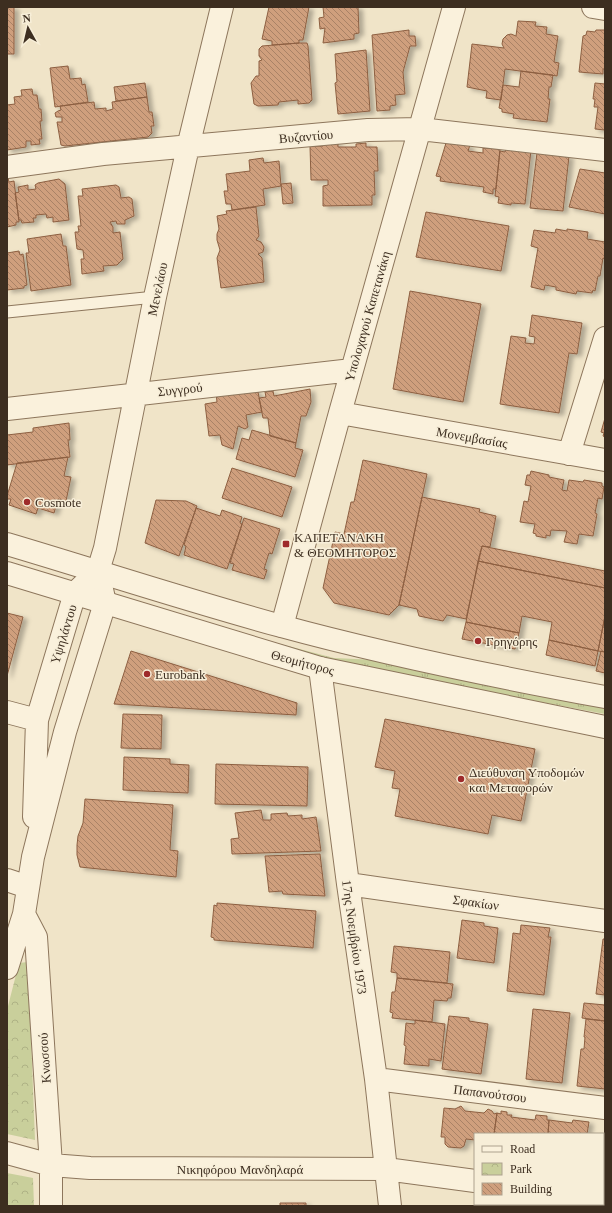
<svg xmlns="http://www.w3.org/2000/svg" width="612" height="1213" font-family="Georgia,serif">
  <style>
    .grass { fill: url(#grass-tufts) }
    .park { fill: url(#park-crowns) }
    .building { fill: url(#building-back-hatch); stroke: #8d5f41; filter: url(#shadow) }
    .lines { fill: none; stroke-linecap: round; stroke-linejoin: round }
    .service-casing { stroke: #8d765c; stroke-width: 13 }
    .minor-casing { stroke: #8d765c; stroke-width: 24 }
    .tertiary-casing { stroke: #8d765c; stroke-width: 24 }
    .service { stroke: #faf1dc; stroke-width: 11 }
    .minor { stroke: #faf1dc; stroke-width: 22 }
    .tertiary { stroke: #faf1dc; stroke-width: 22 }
    .poi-dot { fill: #9e2a2b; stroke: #f7eed8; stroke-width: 1.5 }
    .labels { text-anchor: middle; stroke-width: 3; stroke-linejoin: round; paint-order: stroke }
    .street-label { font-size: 13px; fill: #3d2e20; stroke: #f7eed8 }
    .poi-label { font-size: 13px; fill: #3d2e20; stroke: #f7eed8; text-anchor: start }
  </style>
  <defs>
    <pattern id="grass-tufts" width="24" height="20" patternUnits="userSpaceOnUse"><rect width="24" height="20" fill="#c9cf9b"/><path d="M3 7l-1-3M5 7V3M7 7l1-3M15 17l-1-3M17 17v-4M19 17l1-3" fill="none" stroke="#aeb285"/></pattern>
    <pattern id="park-crowns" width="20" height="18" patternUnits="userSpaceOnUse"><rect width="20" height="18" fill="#c9cf9b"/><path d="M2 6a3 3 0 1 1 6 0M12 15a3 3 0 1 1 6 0" fill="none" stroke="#aeb285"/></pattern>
    <pattern id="building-back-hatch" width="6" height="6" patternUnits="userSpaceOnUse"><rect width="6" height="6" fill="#cf9f7d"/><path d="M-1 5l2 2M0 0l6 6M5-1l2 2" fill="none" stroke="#a98266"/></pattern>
    <filter id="shadow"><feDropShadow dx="4.5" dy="2.5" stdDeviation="2" flood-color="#0004"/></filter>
  </defs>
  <rect width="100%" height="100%" fill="#f0e4c8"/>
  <path class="grass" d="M186 616 261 639 334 658 378 660 412 670 605 708V714L344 665 185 620Z"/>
  <path class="park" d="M28 962 35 1140 7 1134V1010L19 963Z
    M7 1173 33 1178 34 1206H7Z"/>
  <path class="building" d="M7 7H14V54H7Z
    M269 7H309L303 40H299V43L272 45V41L262 39Z
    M323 7H358L359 33 354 34V39L323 43 325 28 320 29 319 18 324 17Z
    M518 21 536 22 535 26 547 27 546 34 558 36 554 62 559 63 557 76 505 69 501 100 486 98 487 91 467 87 472 44 504 48 502 44 503 39 507 35 511 34 516 36Z
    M409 30V36H415L416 46H410L403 72 405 94 395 95 396 105 390 106V110L377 111 372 35Z
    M596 30H605V69H603V74L579 72 583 36 586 35 587 31 595 32Z
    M299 43H307L308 46 312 100 309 103 298 104V100L279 102 278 105 258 106 254 104 251 83 256 76H259V61L262 60 259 56V49L262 46Z
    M366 50 370 111 338 114 335 83 337 82 335 54Z
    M68 66 70 79 81 78 82 85 85 84 88 102 55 107 50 68Z
    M521 71 553 75 551 87H549L548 99H550L547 122 513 118 514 114 502 112V109L499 108 503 85 519 87Z
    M145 83 147 97 116 101 114 87Z
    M595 83 605 84V130L595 129 598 107H594L595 99H593Z
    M32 89 33 95H37L39 109H41L42 121H40L42 139H39L40 144 31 145V141H26V147L7 150V105L15 104 14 97 22 96 21 90Z
    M147 97 149 112H152L154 126H151L152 133 148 137 65 146 61 145 57 122H62V117H56L55 113 58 111 61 110 60 106 94 102 95 109 106 108V111L113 109 112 102Z
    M322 143H338V147H356V144L366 143V147H377L378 171H374L375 195H372V205L323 206V186L328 185V180H311L310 146H323Z
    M446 143 470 145 468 151 483 153V148L500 149 496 189H493V194L483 192 484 187 440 181 441 177 436 176Z
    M506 147 531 150 525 204 511 203V205L498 203 499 197 495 196 500 151 505 152Z
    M537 153 569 156 563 211 530 208Z
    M263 158 264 163 279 161 281 186 263 189 265 205 232 210 231 204H226L224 191H228L226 174 250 171 249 160Z
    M580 169 605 173V214L569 207Z
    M7 178H8L9 182 14 181 19 222H16V225L7 227Z
    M59 179 65 184 69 220 53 222V217L47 218 46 214 36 215V218H33L34 222 22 223 21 220H19L15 193 19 192 18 187 28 185V190L36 189 35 185 38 183Z
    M291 183 293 203 283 204 281 184Z
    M116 185 119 187 121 198 129 197 132 199 134 216 125 220V224H117L116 221 110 222 113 227V233L120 232 123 259 117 265 103 266 104 271 82 274 81 259H84L83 250 77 249 75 232H79L78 226H81L78 196H83L82 189Z
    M256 207 259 236 256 240 261 242 264 247 263 252 258 254 262 258 264 282 221 288 217 258 220 250 217 240V234L219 229 217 216 227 214 226 211Z
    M426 212 509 226 501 271 416 257Z
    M556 229 567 231V229L588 232 587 239 605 242V259L603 258 600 276H598L595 291 593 290 592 293 577 291 576 294 556 290V287L545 285 544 290 531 287 538 248 531 246 534 230 555 233Z
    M61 234 63 246H66L71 285 31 291 26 253H29L27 239Z
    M19 251 20 255 23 254 27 285 24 286V288L7 290V253Z
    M410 291 481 304 463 402 393 389Z
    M532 315 582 323 577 354 569 353 559 413 500 404 511 336 526 338 525 343 534 344 535 337 529 336Z
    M253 388 254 392H258L262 412 246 415 248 427 245 429 238 426 233 449 222 445 220 435 209 436 205 404 217 402 216 393Z
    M310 389 311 402 306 416H301L296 443 270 436 268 418H263L259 398 266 397 265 392 273 391 274 396Z
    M605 418V437L603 436 604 433 601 432Z
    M69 423 70 440H68L70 457 7 465V435L33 432V428Z
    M252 430 296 443 295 448 303 450 295 477 236 459 242 438 249 440Z
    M68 457 64 476 71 477 66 501 58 499 54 513 38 508 36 514 9 505 11 499H7V496L17 463Z
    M363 460 427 474 399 605 389 615 334 603 323 588 335 532 344 534 351 502H354Z
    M232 468 292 487 282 517 222 498Z
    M531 471 549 475V477L564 480 562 490 567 491 569 480 583 482 584 480 602 483V486L604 487 602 499 598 498 595 513 597 514 593 536 579 534 577 544 564 542 567 531 551 530 550 536 546 535V538L536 536V534L533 533 535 524 520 522 524 501 528 502 531 486 525 485 527 475H530Z
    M422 497 480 509 479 512 496 516 490 547 482 546 466 619 447 615 443 621 419 616 417 609 399 605Z
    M156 500 186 501 197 506 179 556 145 543Z
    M196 508 220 516 222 510 242 517 240 523 242 524 227 569 184 555 186 546 184 545Z
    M244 518 280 529 272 554 269 553 264 569 267 570 264 579 232 570 234 564 230 563Z
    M482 546 605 571V588L478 561Z
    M478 561 605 588V616L598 651 549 640 552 622 522 616 519 633 466 622Z
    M7 613 23 617 7 676Z
    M605 616V652L598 651Z
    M466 622 519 633 515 649 462 639Z
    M549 640 598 651 595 666 546 655Z
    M131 651 297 703 296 715 114 704Z
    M601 651 605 652V673L596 671Z
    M123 714 162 715 161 749 121 748Z
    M385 719 535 749 521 821 492 815 488 834 395 816 400 789 392 788 395 771 375 767Z
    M124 757 170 759V764L189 765 188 793 123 790Z
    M216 764 308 767 307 806 215 804Z
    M85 799 173 805 170 850 178 851 176 877 80 867 77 855V845L78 836 83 823Z
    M261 810 263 820H271V814L287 813 288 816 302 815V819L316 817 321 851 232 854 231 839 239 838 235 813Z
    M320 854 325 896 283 894 282 891 269 892 265 856Z
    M217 903 316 911 313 948 214 940V938L211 937 214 905 217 906Z
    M462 920 484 923V926L498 928 494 963 457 958Z
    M521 925 550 928 548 937H551L544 995 507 991 513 933 520 934Z
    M603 939H605V995L596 994Z
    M394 946 450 952 447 983 397 978V973L391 972Z
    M397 978 453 984 451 998H448L447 1001 434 1000 432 1022 392 1018 393 1013 390 1012 392 992H395Z
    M584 1003 605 1005V1021L582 1018Z
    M533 1009 570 1013 562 1083 526 1079Z
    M449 1016 469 1018V1021L488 1024 481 1074 442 1069Z
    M586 1019 605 1021V1089L577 1086 581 1049H584L585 1037H584Z
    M415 1020 445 1024 441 1061 429 1059V1066L404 1064 406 1046 404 1045 406 1023 415 1024Z
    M461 1106 465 1111 484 1113 488 1109 492 1111 494 1114 497 1113 494 1134H475V1140L466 1139 464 1146 461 1148 448 1147 445 1144V1137H441L444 1108 455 1109Z
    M501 1111 507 1112V1115H512L511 1117 535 1120 536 1115 547 1116V1120H549L548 1134H494L497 1113 501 1114Z
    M549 1120 572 1123 573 1120 589 1122 587 1134H548Z
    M280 1203H306V1206H280Z"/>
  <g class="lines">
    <defs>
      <path id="service" d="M7 312 155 297"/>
      <path id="minor" d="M593 7 605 9
        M7 167 103 154 368 130 420 129 605 150
        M7 409 352 370
        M340 413 605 460
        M569 454 605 338
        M282 626 340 413 454 7
        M320 668 348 884 376 1079 390 1206
        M7 712 37 720
        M34 817 37 720 75 593 98 571
        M7 880 28 887
        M348 884 605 921
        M24 914 36 937 51 1165V1206
        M7 968 24 914 33 857 65 732 105 603 98 571 105 548 155 297 188 147 222 7
        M376 1079 605 1108
        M7 1153 51 1165 90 1168 386 1169 475 1181
        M603 1198H605"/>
      <path id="tertiary" d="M7 544C98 571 189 601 281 626 387 655 496 677 605 697
        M7 573 320 668 605 727"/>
    </defs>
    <use href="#service" class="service-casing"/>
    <use href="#minor" class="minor-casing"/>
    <use href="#tertiary" class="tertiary-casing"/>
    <use href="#service" class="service"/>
    <use href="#minor" class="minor"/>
    <use href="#tertiary" class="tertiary"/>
  </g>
  <g class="poi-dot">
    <circle cx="27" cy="502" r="4"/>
    <rect x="282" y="540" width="8" height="8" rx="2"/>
    <circle cx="478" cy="641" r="4"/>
    <circle cx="147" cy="674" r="4"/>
    <circle cx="461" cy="779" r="4"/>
  </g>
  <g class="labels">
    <g class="street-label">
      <text transform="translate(306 136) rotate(-5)" y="5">Βυζαντίου</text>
      <text transform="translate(157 289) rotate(-78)" y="5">Μενελάου</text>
      <text transform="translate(367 316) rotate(-74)" y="5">Υπολοχαγού Καπετανάκη</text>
      <text transform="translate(180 389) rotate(-6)" y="5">Συγγρού</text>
      <text transform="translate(472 437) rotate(10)" y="5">Μονεμβασίας</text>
      <text transform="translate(63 634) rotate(-73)" y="5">Υψηλάντου</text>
      <text transform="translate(303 662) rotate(15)" y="5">Θεομήτορος</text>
      <text transform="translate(476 902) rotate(8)" y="5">Σφακίων</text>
      <text transform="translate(355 937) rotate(82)" y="5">17ης Νοεμβρίου 1973</text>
      <text transform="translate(44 1058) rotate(-94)" y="5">Κνωσσού</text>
      <text transform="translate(490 1093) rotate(7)" y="5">Παπανούτσου</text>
      <text x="240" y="1174">Νικηφόρου Μανδηλαρά</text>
    </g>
    <g class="poi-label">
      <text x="35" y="507">Cosmote</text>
      <text x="294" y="542">ΚΑΠΕΤΑΝΑΚΗ<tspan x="294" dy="15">&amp; ΘΕΟΜΗΤΟΡΟΣ</tspan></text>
      <text x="486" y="646">Γρηγόρης</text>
      <text x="155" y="679">Eurobank</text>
      <text x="469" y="777">Διεύθυνση Υποδομών<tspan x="469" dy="15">και Μεταφορών</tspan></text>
    </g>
  </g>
  <rect width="612" height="1213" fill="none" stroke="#3d2e20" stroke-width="16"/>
  <rect x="474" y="1133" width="130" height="72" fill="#f7eed8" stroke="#ada18e"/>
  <rect x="482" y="1146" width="20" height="6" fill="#faf1dc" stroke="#ada18e"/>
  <text x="510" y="1153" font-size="12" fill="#3d2e20">Road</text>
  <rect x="482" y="1163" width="20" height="12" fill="url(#park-crowns)" stroke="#ada18e"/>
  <text x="510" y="1173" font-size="12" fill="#3d2e20">Park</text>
  <rect x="482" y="1183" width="20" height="12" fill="url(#building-back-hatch)" stroke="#ada18e"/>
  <text x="510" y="1193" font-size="12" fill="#3d2e20">Building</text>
  <g transform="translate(28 28) rotate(352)" stroke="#f7eed8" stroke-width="3" paint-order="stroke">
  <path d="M0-3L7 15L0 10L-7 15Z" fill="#3d2e20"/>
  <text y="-6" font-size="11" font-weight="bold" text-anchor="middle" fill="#3d2e20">N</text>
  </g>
</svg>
